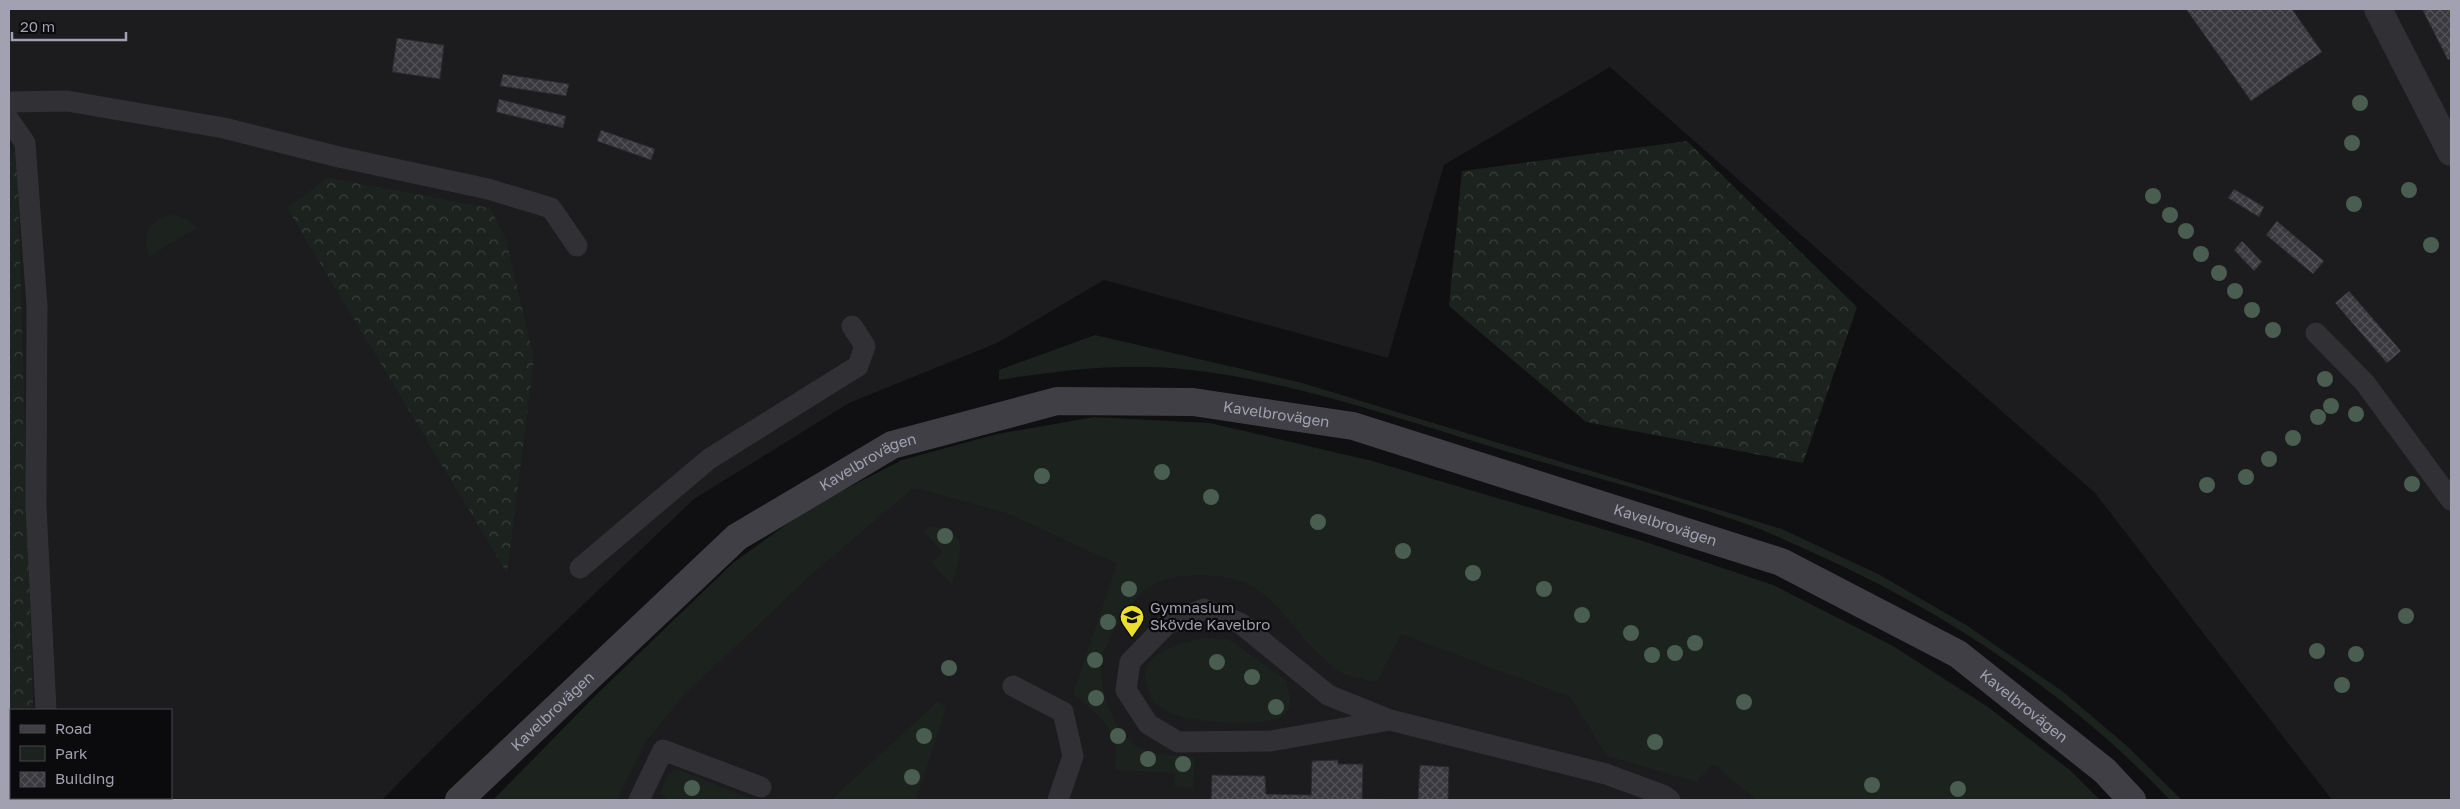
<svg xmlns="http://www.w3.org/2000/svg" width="2460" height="809" font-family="'Golos Text',sans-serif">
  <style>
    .built { fill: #1c1b1e; fill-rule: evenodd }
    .green { fill: #1c231e }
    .forest { fill: url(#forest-crowns) }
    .building { fill: url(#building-cross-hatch); stroke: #2a292d }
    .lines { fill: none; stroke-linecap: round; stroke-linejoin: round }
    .service { stroke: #313035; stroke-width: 21 }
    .minor { stroke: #313035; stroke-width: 28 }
    .secondary { stroke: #3f3f45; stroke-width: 28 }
    .tree { fill: #495d50 }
    .labels { text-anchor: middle; stroke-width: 4.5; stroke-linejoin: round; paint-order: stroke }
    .street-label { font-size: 15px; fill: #a1a1b1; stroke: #0b0a0c }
    .poi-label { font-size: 15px; fill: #a1a1b1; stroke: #0b0a0c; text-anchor: start }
  </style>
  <defs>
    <pattern id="forest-crowns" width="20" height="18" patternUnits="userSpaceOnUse" patternTransform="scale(1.25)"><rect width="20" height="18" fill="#1c231e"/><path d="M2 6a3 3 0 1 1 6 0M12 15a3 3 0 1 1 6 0" fill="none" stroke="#3a403c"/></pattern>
    <pattern id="building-cross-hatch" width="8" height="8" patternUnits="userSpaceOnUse" patternTransform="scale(1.25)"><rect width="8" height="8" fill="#3a393e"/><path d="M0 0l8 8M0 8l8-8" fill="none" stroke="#535258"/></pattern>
  </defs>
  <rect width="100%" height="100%" fill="#100f11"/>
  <path class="built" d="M9 9H2451V800H2332L2095 493 1610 67 1444 165 1388 358 1104 280 997 343 849 403 694 499 441 740 382 800H9ZM11 710H171V798H11Z
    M924 465 1396 556 1793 800H566Z"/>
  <path class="green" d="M169 215C181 215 188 218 196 228L149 257C142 236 148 222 169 215Z
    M1095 335 1302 383 1782 529 1880 575 1966 625 2062 691 2127 746 2182 800H2170C2072 697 1954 617 1825 558 1804 549 1782 538 1760 529 1678 499 1592 477 1508 452 1406 421 1297 382 1191 370 1127 362 1062 370 999 380V370Z
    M1094 417 1210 423 1372 461 1640 540 1773 585 1893 646 1988 707 2071 771 2100 800H1757L1713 764 1696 782 1607 756 1570 697 1401 634 1377 682C1366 680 1354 678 1344 674 1339 672 1333 667 1329 663 1292 635 1275 584 1224 577 1198 574 1173 574 1150 587 1140 592 1134 602 1127 611 1117 625 1104 644 1102 662 1098 689 1113 729 1136 746 1151 756 1177 755 1195 757L1193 788 1174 786 1175 773 1116 770C1114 762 1117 755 1116 746 1114 726 1088 706 1073 694L1117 564 1009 514 920 489 911 490 812 574 683 696 644 744 617 800H493L597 694 733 563 809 508 902 460 997 434Z
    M932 526C973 534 960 554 952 585L931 562 943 553 924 531Z
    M1203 638 1228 639 1286 680C1288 690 1294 704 1286 713 1273 729 1197 722 1178 716 1169 713 1162 708 1154 703 1151 696 1145 685 1145 677 1143 651 1185 643 1203 638Z
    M938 701 946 708 916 800H831Z
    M675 770 682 771 754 800 668 799 660 793 668 774Z"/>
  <path class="forest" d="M1687 141 1857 307 1803 463 1586 422 1449 306 1462 171Z
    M9 148 17 155 33 710H11V798H35V800H9Z
    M328 178 490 208 506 240 534 359 507 573 287 208Z"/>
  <path class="building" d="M2186 9H2292L2322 52 2251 101Z
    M2422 9H2451V58L2448 60Z
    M397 38 444 45 440 79 392 72Z
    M503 74 569 84 566 96 500 86Z
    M499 99 566 116 563 128 496 112Z
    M601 130 655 149 651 160 597 141Z
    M2234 189 2264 207 2259 217 2228 198Z
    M2277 221 2324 261 2313 274 2266 235Z
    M2242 241 2262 262 2254 271 2234 250Z
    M2349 291 2401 351 2387 363 2335 303Z
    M1338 760V764H1363L1362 799 1418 800 1420 765 1449 767 1448 800H1211L1212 775 1265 776 1266 794 1311 795 1312 761Z"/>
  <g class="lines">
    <path class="service" d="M9 102 67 101 224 128 339 157 488 189 551 208 577 246
      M9 120 25 143 37 306 36 506 46 710
      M2316 333 2365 383 2451 500
      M580 568 709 459 858 366 865 346 852 326
      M1013 686 1063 712 1073 756 1058 800
      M1390 720 1271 741 1178 742 1148 724 1126 690 1130 662 1167 624 1204 609 1240 623 1328 695 1390 720 1606 774 1663 795 1670 800
      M51 798V800
      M639 800 663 750 761 787"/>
    <path class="minor" d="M2378 9 2451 152"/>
    <path class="secondary" id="s1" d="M459 800 737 537 892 445 1057 401 1193 402 1353 426 1781 562 1958 654 2105 771 2132 800"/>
  </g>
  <g class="tree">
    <circle cx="2360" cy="103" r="8"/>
    <circle cx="2352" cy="143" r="8"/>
    <circle cx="2409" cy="190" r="8"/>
    <circle cx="2153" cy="196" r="8"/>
    <circle cx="2354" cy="204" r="8"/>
    <circle cx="2170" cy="215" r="8"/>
    <circle cx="2186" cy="231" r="8"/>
    <circle cx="2431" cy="245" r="8"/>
    <circle cx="2201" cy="254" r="8"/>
    <circle cx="2219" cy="273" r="8"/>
    <circle cx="2235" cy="291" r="8"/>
    <circle cx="2252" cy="310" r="8"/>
    <circle cx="2273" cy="330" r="8"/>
    <circle cx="2325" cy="379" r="8"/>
    <circle cx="2331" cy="406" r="8"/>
    <circle cx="2356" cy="414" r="8"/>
    <circle cx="2318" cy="417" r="8"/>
    <circle cx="2293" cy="438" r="8"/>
    <circle cx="2269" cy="459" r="8"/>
    <circle cx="1162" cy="472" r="8"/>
    <circle cx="1042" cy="476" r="8"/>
    <circle cx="2246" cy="477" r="8"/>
    <circle cx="2412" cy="484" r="8"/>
    <circle cx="2207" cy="485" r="8"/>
    <circle cx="1211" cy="497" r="8"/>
    <circle cx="1318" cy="522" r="8"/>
    <circle cx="945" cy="536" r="8"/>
    <circle cx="1403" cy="551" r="8"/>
    <circle cx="1473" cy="573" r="8"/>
    <circle cx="1129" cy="589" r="8"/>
    <circle cx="1544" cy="589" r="8"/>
    <circle cx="1582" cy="615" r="8"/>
    <circle cx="2406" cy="616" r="8"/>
    <circle cx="1108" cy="622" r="8"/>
    <circle cx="1631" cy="633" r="8"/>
    <circle cx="1695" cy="643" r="8"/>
    <circle cx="2317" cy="651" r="8"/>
    <circle cx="1675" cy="653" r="8"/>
    <circle cx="2356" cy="654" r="8"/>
    <circle cx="1652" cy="655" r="8"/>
    <circle cx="1095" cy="660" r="8"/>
    <circle cx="1217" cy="662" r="8"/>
    <circle cx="949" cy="668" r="8"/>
    <circle cx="1252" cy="677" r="8"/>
    <circle cx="2342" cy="685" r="8"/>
    <circle cx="1096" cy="698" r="8"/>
    <circle cx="1744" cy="702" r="8"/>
    <circle cx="1276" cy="707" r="8"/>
    <circle cx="924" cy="736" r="8"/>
    <circle cx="1118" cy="736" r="8"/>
    <circle cx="1655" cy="742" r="8"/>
    <circle cx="1148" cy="759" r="8"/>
    <circle cx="1183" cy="764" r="8"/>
    <circle cx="912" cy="777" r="8"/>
    <circle cx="1872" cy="785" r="8"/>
    <circle cx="692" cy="788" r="8"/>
    <circle cx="1958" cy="789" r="8"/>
  </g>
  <defs>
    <symbol id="school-pin" viewBox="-11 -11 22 30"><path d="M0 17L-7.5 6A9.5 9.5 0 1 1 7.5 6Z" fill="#ebde2d" stroke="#0b0a0c"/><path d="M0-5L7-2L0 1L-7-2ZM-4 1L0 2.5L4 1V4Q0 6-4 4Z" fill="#111"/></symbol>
  </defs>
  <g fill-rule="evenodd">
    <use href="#school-pin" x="1118" y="603" width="28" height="38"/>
  </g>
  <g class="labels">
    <g class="street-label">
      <text dy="5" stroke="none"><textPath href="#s1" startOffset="954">Kavelbrovägen</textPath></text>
      <text dy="5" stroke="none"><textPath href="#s1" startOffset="534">Kavelbrovägen</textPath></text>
      <text dy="5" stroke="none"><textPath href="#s1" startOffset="1359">Kavelbrovägen</textPath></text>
      <text dy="5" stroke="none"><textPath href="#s1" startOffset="1764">Kavelbrovägen</textPath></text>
      <text dy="5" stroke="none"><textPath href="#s1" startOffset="129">Kavelbrovägen</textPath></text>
    </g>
    <g class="poi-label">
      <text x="1150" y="613">Gymnasium<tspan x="1150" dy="17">Skövde Kavelbro</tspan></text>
    </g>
  </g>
  <rect width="2460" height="809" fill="none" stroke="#a1a1b1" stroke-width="20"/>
  <rect x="10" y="709" width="162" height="90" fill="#0b0a0c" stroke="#47464e"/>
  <rect x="20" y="725" width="25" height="8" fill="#3f3f45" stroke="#47464e"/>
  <text x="55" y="734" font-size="15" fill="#a1a1b1">Road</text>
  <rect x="20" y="746" width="25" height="15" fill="#1c231e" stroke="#47464e"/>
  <text x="55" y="759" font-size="15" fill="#a1a1b1">Park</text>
  <rect x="20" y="772" width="25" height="15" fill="url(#building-cross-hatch)" stroke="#47464e"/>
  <text x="55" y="784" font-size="15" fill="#a1a1b1">Building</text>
  <path d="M12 32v8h114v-8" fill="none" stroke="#a1a1b1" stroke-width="2.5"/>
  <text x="20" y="32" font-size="15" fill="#a1a1b1" stroke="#0b0a0c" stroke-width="4" paint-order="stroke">20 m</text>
</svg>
